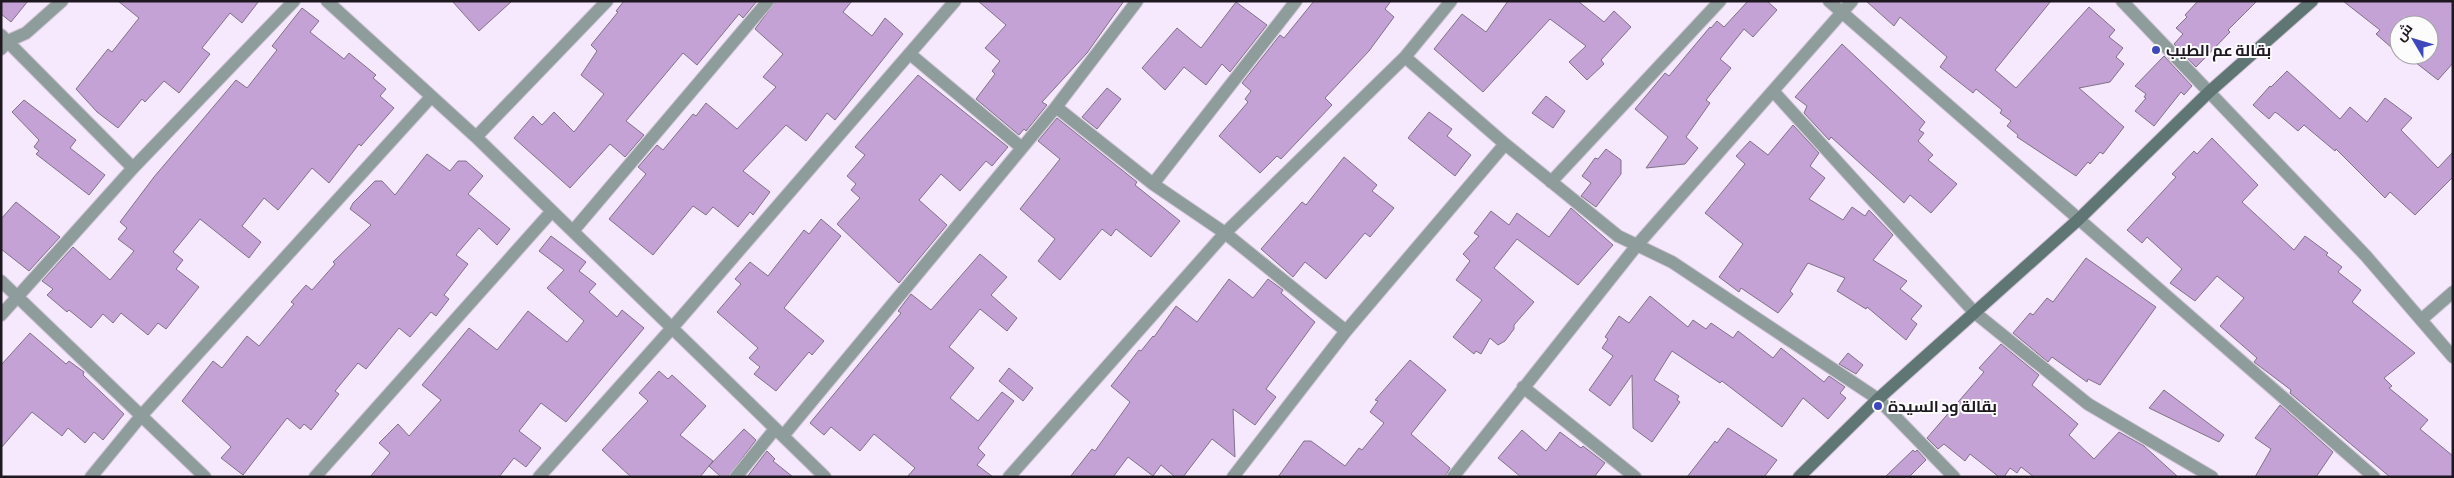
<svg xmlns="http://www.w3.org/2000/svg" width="2454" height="478" font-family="'Sofia Sans Condensed',Cairo,sans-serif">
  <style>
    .building { fill: #c4a2d5; stroke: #807288 }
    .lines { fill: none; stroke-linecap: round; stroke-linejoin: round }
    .street-casing { stroke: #d0c4d5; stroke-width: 14 }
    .secondary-casing { stroke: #d0c4d5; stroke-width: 14 }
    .street { stroke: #8e9d9c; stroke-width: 12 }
    .secondary { stroke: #607674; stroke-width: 12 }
    .poi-dot { fill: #3f47bc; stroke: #fcfcfc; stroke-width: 2 }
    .labels { text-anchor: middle; stroke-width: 4; stroke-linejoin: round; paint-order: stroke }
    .poi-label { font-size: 16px; font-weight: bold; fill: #1e1921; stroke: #fcfcfc; text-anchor: start }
  </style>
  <rect width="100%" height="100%" fill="#f7e9fd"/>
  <path class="building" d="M1 1H28L11 22 1 14Z
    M118 1H259L242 23 230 13 202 48 210 54 179 93 164 81 145 102 142 99 118 128 97 112 76 89 108 49 112 52 139 18Z
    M452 1H512L479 31Z
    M624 1H757L743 18 739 14 697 65 683 53 626 121 644 135 625 157 610 144 570 188 514 138 533 116 542 125 554 112 574 132 604 94 581 75 597 51 591 45 618 12 616 11Z
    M776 1H852L843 12 872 36 885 18 903 34 835 120 827 113 806 141 786 125 743 171 770 192 753 215 750 212 738 227 713 207 706 215 693 206 653 255 609 219 646 174 638 167 657 145 663 150 693 114 696 116 706 103 737 129 776 87 763 77 783 54 755 29Z
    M978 1H1124L1087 53 1042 102 1047 105 1026 131 1024 129 1019 135 976 99 995 74 992 71 1000 61 985 48 1006 25Z
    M1314 1H1391L1385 9 1394 17 1369 51 1325 98 1332 105 1281 159 1277 156 1260 173 1219 136 1248 102 1245 99 1251 91 1242 83 1280 35 1284 38Z
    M1508 1H1578L1604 22 1614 11 1631 27 1601 60 1604 64 1587 80 1569 62 1586 46 1550 19 1483 92 1434 49 1462 14 1486 32Z
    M1748 1H1767L1777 10 1753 37 1744 29 1720 59 1731 68 1706 100 1710 103 1686 137 1698 148 1685 164 1646 168 1668 137 1635 109 1665 73 1669 76 1710 27 1711 28 1717 21 1724 27Z
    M1866 1H2051L1995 70 2016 88 2089 7 2115 30 2109 37 2123 48 2116 57 2124 64 2110 82 2079 88 2124 127 2103 154 2100 152 2090 164 2088 162 2076 176 2017 137 2018 135 2007 126 2011 121 2000 113 2002 110 1976 89 1973 93 1940 67 1947 57 1900 17 1894 26Z
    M2198 1H2257L2228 30 2230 32 2196 67 2174 44 2183 34 2176 28 2187 17 2185 15Z
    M2343 1H2453V63L2438 80 2406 55H2429V25H2399V50L2394 45 2392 48 2376 34 2380 30Z
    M1236 2 1267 25 1230 72 1222 64 1206 85 1184 67 1165 90 1142 68 1177 28 1201 48Z
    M302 8 319 21 310 32 344 59 349 53 376 75 373 78 386 89 380 96 394 108 361 146 359 144 329 183 312 168 278 210 264 198 242 226 261 242 249 258 200 219 173 252 183 260 176 269 199 287 166 329 158 323 148 335 121 313 113 323 103 314 91 328 69 310 67 312 47 295 53 289 42 281 73 247 110 280 134 251 118 239 127 228 120 222 154 177 236 80 247 88 277 50 272 46Z
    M1842 44 1925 122 1919 130 1924 133 1918 141 1933 155 1928 160 1957 184 1931 213 1910 195 1904 203 1831 137 1829 140 1804 113 1807 106 1795 97Z
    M2164 56 2192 86 2184 95 2181 92 2154 126 2135 111 2146 98 2144 97 2146 94 2135 86Z
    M2287 71 2340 119 2350 107 2367 122 2385 98 2412 118 2401 130 2438 168 2453 152V177L2415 215 2390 192 2385 198 2336 149 2335 151 2304 125 2298 131 2278 114 2275 112 2269 119 2253 105 2270 86 2271 87Z
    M918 75 1008 147 992 166 986 161 960 191 941 174 919 200 947 225 899 283 837 224 860 198 851 190 856 184 847 176 865 155 855 147Z
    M1107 88 1121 99 1097 129 1082 117Z
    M1546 96 1565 111 1553 128 1532 113Z
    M24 100 76 140 70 148 105 175 89 195 36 154 39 151 34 147 39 140 12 112Z
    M1429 112 1452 129 1447 136 1471 155 1455 176 1408 138Z
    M1057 118 1137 182 1135 185 1180 221 1151 257 1116 229 1111 236 1102 229 1060 280 1038 261 1055 239 1020 209 1060 159 1038 141Z
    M1793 125 1819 153 1810 166 1825 178 1809 199 1843 220 1852 207 1865 216 1869 210 1893 235 1873 260 1907 281 1900 289 1922 306 1911 319 1917 324 1906 340 1867 307 1866 309 1837 291 1845 278 1808 263 1790 291 1793 294 1778 313 1741 288 1739 292 1719 277 1743 244 1705 213 1745 164 1736 156 1750 141 1768 155Z
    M2212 138 2258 185 2242 202 2294 250 2305 236 2328 253 2326 255 2342 267 2338 272 2361 290 2352 302 2415 353 2384 378 2392 386 2389 388 2428 420 2420 429 2453 456V477H2390L2290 393 2291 390 2254 362 2257 358 2220 326 2244 298 2217 276 2195 301 2170 283 2182 269 2147 237 2142 243 2127 230 2176 177 2172 174 2194 151 2197 154Z
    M1606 149 1621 160V174L1596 207 1581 196 1591 183 1582 176 1595 158 1598 159Z
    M427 154 450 171 458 161H466L483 176 468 194 510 229 497 245 479 228 456 255 468 264 444 295 449 299 436 316 431 312 410 337 399 328 366 369 358 363 335 391 339 394 311 430 304 424 300 429 287 418 243 475 221 458 231 447 182 401 213 361 222 368 247 336 259 346 294 304 291 302 306 285 312 290 335 264 333 262 371 225 350 209 353 203 375 181H382L395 195Z
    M1344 157 1377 185 1372 191 1394 208 1370 237 1365 233 1326 279 1305 262 1293 277 1261 249 1302 202 1306 205Z
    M16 202 60 237 29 271 1 249V219Z
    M1571 208 1613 245 1578 285 1517 239 1494 268 1534 302 1514 325V329L1505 341 1498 345 1490 338 1481 354 1476 351 1474 354 1453 337 1482 300 1456 280 1470 261 1463 254 1479 236 1474 233 1491 211 1509 225 1517 213 1549 237Z
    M821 219 841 236 784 308 824 341 812 355 809 352 776 391 754 374 760 367 749 358 758 348 717 312 741 284 735 279 750 262 768 276 804 230 809 234Z
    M551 236 586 262 579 271 596 284 589 292 617 317 622 310 644 328 566 422 541 403 519 431 541 448 526 467 514 458 499 477H370L390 453 379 443 398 424 409 436 441 400 422 385 469 328 497 350 528 311 567 342 584 321 547 288 564 270 539 251Z
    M980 254 1007 277 991 295 1017 318 1007 331 980 309 949 347 974 368 950 398 978 421 1002 392 1014 401 978 448 985 455 977 465 993 477H907L915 468 874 434 860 451 831 427 824 435 810 423 901 313 898 311 911 294 931 310Z
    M2086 258 2156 307 2100 385 2088 379 2087 382 2052 357 2048 362 2013 333 2030 313 2033 315 2047 298 2053 302Z
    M1229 279 1253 298 1268 279 1283 290 1281 293 1315 322 1266 389 1276 397 1255 425 1233 409 1235 457 1212 439 1183 477H1175L1161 465 1153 476 1128 457 1113 477H1070L1092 449 1095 451 1130 402 1111 386 1139 350 1141 351 1153 336 1154 337 1176 306 1197 322Z
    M1650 296 1688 327 1693 320 1706 329 1711 323 1733 338 1738 331 1773 358 1781 348 1824 382 1829 376 1845 387 1840 393 1846 398 1828 419 1803 398 1782 427 1722 381 1720 383 1672 351 1654 380 1679 396 1677 400 1680 402 1652 442 1633 428 1632 375 1610 406 1589 390 1613 356 1602 348 1608 339 1605 337 1619 316 1629 323Z
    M30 333 66 364 69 361 84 372 83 375 124 414 103 440 94 432 85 443 68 428 62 436 32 412 1 448V365Z
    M2001 344 2039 375 2032 385 2078 424 2069 435 2094 459 2119 432 2144 446 2178 477H2034L2021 467 2017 473 2010 468 2004 477H1999L1970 454 1965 461 1944 444 1938 449 1927 438 1984 372 1979 368Z
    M1848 353 1863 365 1856 374 1839 364Z
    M1410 360 1446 390 1411 434 1450 468 1445 477H1278L1304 441H1311L1345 466 1359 448 1362 450 1384 423 1370 412 1378 401 1375 400Z
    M1009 368 1033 388 1023 401 999 381Z
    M659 371 668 379 672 375 706 406 680 435 713 461 700 477H631L602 450 648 401 639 393Z
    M2164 390 2224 435 2219 442 2149 408Z
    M2280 405 2333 452 2316 477H2255L2271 449 2255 438Z
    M1728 428 1777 460 1764 477H1687L1715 441 1717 443Z
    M744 429 756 440 728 477H721L709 466Z
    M1522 430 1546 451 1560 432 1581 448 1583 446 1605 463 1594 477H1521L1498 458Z
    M1913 450 1915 452 1917 450 1926 460 1909 477H1885Z
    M767 451 775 459 773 461 793 477H747Z"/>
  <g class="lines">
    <defs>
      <path id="street" d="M327 1 476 137 825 477
        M1829 1 2374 477
        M2122 1 2366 256 2453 357
        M1 35 133 168
        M1 49 8 41 26 33 62 1
        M910 54 1022 148
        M1405 57 1505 144 1618 236 1672 262 1878 399 1954 477
        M1773 91 1974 312 2088 404 2212 477
        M1056 107 1153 184 1225 233 1346 331
        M476 137 607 1
        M1551 182 1720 1
        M1153 184 1296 1
        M573 231 768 1
        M1 281 205 477
        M1 315 133 168 294 1
        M2422 319 2453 292
        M1523 387 1635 477
        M783 436 1056 107 1137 1
        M91 477 141 416 431 97
        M315 477 552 211
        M539 477 672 328 955 1
        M736 477 775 429
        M1009 477 1225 233 1405 57 1451 1
        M1233 477 1346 331 1505 144
        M1453 477 1638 244 1852 1"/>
      <path id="secondary" d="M1799 477 1878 399 2079 219 2209 92 2312 1"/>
    </defs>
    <use href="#street" class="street-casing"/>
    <use href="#secondary" class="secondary-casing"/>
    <use href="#street" class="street"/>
    <use href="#secondary" class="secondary"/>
  </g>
  <g class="poi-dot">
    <circle cx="2156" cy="50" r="5"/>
    <circle cx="1878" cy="406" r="5"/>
  </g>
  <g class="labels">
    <g class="poi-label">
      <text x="2166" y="56">بقالة عم الطيب</text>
      <text x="1888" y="412">بقالة ود السيدة</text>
    </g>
  </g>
  <rect width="2454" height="478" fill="none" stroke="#1e1921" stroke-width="5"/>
  <g transform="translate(2414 40) rotate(308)"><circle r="24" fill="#fcfcfc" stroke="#a3a1a4"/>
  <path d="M0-4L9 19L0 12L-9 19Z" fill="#3f47bc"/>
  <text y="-8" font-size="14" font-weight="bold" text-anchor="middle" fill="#1e1921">ش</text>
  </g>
</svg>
